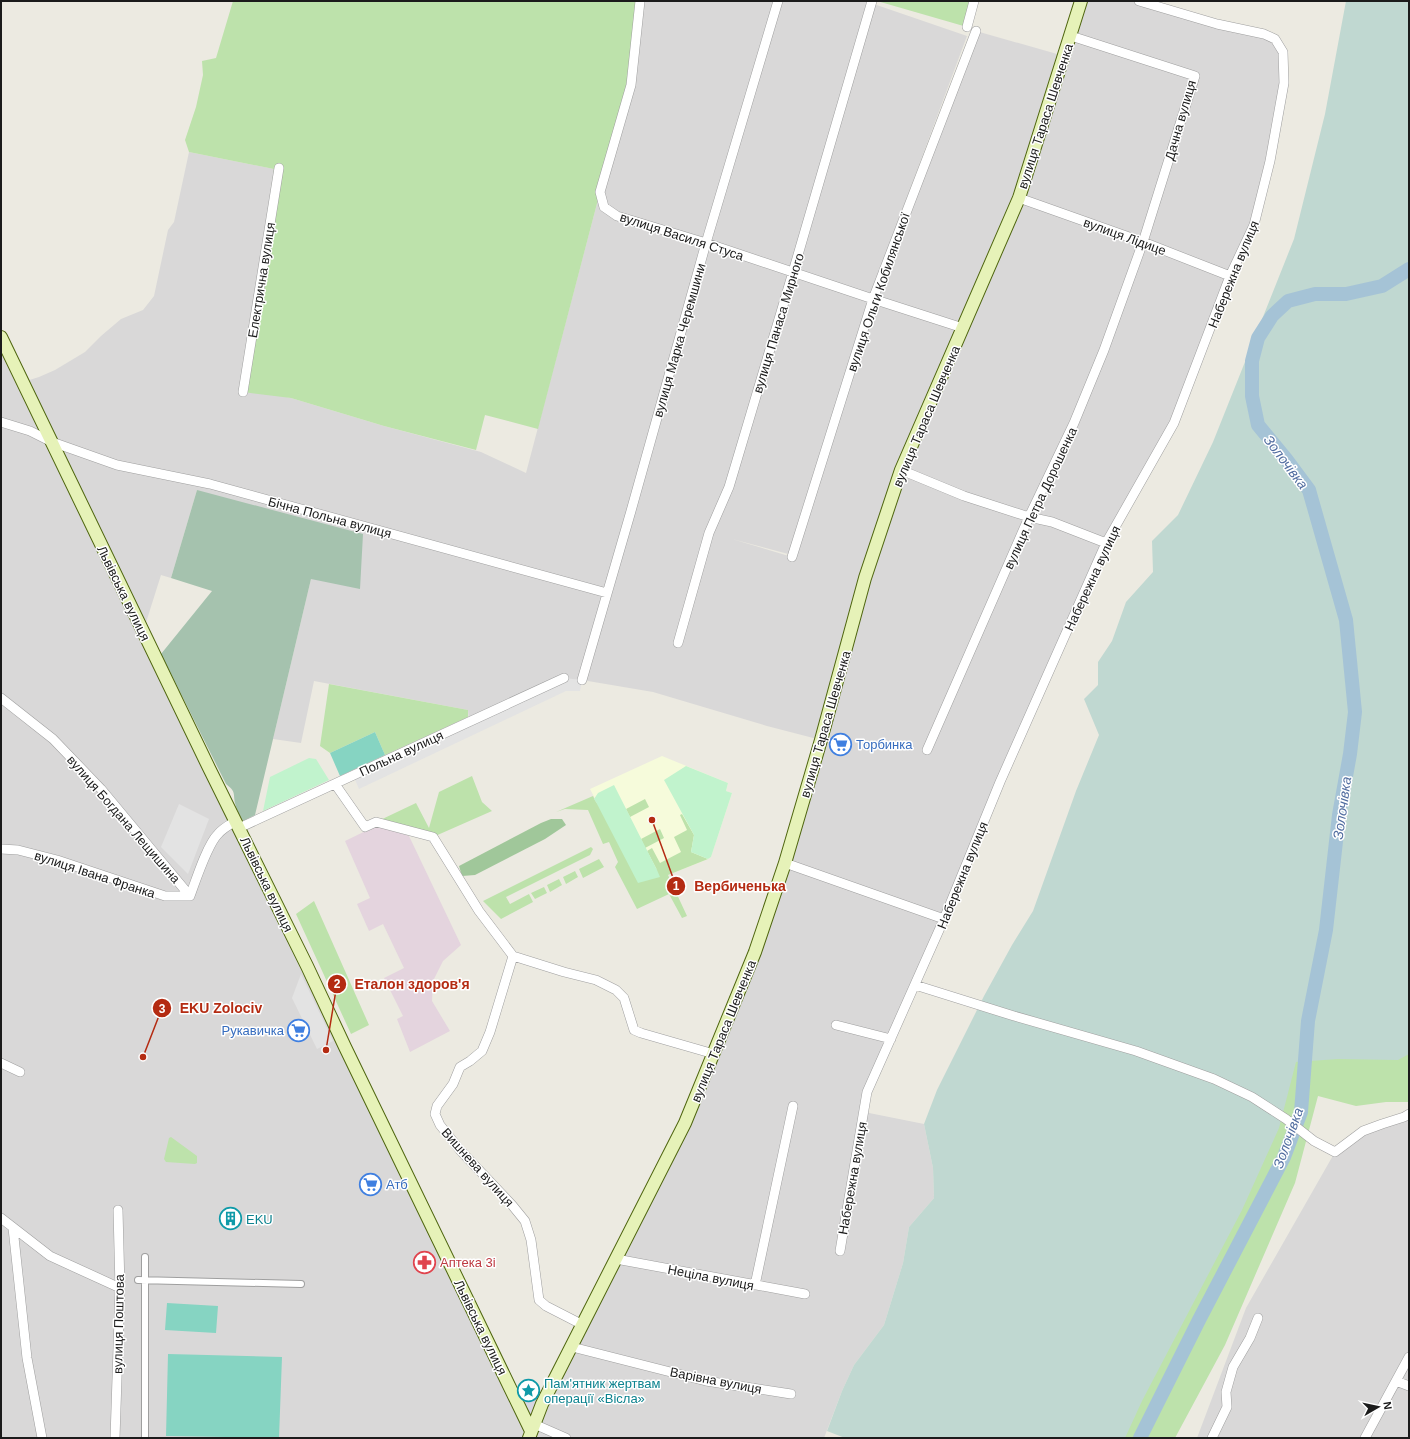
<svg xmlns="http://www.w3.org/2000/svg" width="1410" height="1439" font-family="Helvetica,sans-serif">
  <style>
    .residential { fill: #d9d8d8; fill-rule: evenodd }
    .industrial { fill: #e4d4de }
    .education { fill: #f6fbdb }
    .grass { fill: #bde2ab }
    .forest { fill: #a0c79a }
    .wetland { fill: #c0d8d1 }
    .cemetery { fill: #a5c2ae }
    .park { fill: #c1f3cd }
    .pitch { fill: #86d4c2 }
    .parking { fill: #e3e3e3 }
    .plaza { fill: #d8d6e1 }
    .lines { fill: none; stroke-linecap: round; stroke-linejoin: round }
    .river { stroke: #a5c3d6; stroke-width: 14 }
    .pedestrian-casing { stroke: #9f9f9f; stroke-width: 8 }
    .minor-casing { stroke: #9f9f9f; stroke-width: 10 }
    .secondary-casing { stroke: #4e650e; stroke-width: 14 }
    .pedestrian { stroke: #fff; stroke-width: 6 }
    .minor { stroke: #fff; stroke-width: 9 }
    .secondary { stroke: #e6f2b8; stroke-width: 12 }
    .labels { text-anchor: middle; stroke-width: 3; stroke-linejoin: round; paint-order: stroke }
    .street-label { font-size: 13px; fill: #1b1b1b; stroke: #fff }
    .shop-label { font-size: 13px; fill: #366cbe; stroke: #fff; text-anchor: start }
    .culture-label { font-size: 13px; fill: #0d838f; stroke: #fff; text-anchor: start }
    .health-label { font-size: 13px; fill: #be3a42; stroke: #fff; text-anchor: start }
    .water-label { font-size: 14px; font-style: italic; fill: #516da0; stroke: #fff }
    .leader { fill: none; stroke: #b42b12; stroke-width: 1.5 }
    .callout-dot { fill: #b42b12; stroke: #fff; stroke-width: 1.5 }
    .mark-label { font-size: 12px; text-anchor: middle; font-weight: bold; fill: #fff }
    .callout-label { font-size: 14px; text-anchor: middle; font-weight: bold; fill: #b42b12; stroke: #fff; stroke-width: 3; stroke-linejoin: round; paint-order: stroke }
  </style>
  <rect width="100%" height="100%" fill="#eceae1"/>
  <path class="residential" d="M642 1H774L704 239 618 215 605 206 601 192Z
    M782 1H865L967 36 871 294 710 240Z
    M1081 1H1139L1264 34 1283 52 1284 83 1254 225 1174 423 1106 543 867 1092 864 1112 924 1124 933 1168 934 1198 909 1227 903 1263 884 1325 854 1365 842 1391 824 1438H1V337L23 382 39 377 55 370 85 352 101 336 121 319 143 310 154 296 168 230 174 222 189 152 274 169 276 395 291 398 384 426 481 452 526 473 600 192 604 207 873 299 976 31 1064 56ZM197 490 311 579 273 739 301 743 314 681 468 710 469 721 582 680 653 692 767 726 821 740 755 952 685 1123 546 1397 513 1391 143 632 161 575 171 578ZM732 539 792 555V557Z
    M1409 1114V1438H1197L1246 1308 1335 1152 1363 1131Z"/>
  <path class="industrial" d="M378 825 409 836 461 945 443 961 433 981 432 1001 450 1031 410 1052 397 1019 403 1016 384 978 404 968 383 924 369 931 357 904 370 898 345 841Z"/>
  <path class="education" d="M662 756 728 783 726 791 732 793 711 857 708 859 668 875 638 883 590 789Z"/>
  <path class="grass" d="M233 1H640L631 85 600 192 538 429 485 415 476 450 384 426 291 398 243 392 274 169 189 152 185 140 196 107 203 75 202 61 216 58Z
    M877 1H974L967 27Z
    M329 684 468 710V717L385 755 375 732 330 753 320 746Z
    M472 776 482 802 492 811 433 837 376 822 416 803 429 828 439 792Z
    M593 796 596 802 657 870 647 851 652 848 660 863 681 852 674 837 687 830 680 815 682 814 694 835 691 852 708 859 668 875 687 916 682 918 669 894 637 909 615 867 618 862 609 842 603 844 588 810 565 809 556 812Z
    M645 799 649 807 630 817 626 809Z
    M660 829 664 838 645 848 641 839Z
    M591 847 593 849 590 855 506 897 510 904 529 894 533 902 501 919 483 901Z
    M599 859 604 867 583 878 579 869Z
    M575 871 578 877 566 884 563 877Z
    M559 879 562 885 550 892 547 885Z
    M544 887 547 893 535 899 531 893Z
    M314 901 369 1025 351 1034 296 914Z
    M1409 960V1102H1386L1356 1106 1318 1096 1295 1183 1225 1345 1175 1438H1045L1282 1049Z
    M171 1137 197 1156V1163L195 1164 166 1162 164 1159 169 1138Z"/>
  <path class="forest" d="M551 819H562L566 825 545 839 475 875 462 876 459 866 541 823Z"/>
  <path class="wetland" d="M1346 1H1409V1054L1398 1060 1338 1059 1296 1062 1279 1128 1242 1210 1142 1401 1125 1438H845L827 1431 842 1391 854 1365 884 1325 903 1263 909 1227 934 1198 933 1168 924 1124 937 1090 984 996 1012 945 1033 911 1076 791 1099 735 1084 699 1098 685V662L1112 641 1126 602 1153 572 1152 541 1178 515 1213 442 1294 239 1325 114Z"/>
  <path class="cemetery" d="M197 490 363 534 360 589 311 579 255 815 243 821C240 815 236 809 235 803 233 792 236 792 226 784L161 654 212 591 171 578Z"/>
  <path class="park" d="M309 758 316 759 329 780 263 811 270 777Z
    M686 766 728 783 726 791 732 793 711 857 708 859 691 852 694 835 664 780Z
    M614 785 657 870 660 877 638 883 596 802 594 799 598 793Z"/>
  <path class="pitch" d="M375 732 385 755 340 776 330 753Z
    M167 1303 218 1306 216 1333 165 1330Z
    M168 1354 282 1357 279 1438 166 1436Z"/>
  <path class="parking" d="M564 678 582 680 580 691H566L359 789 353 775Z
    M179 804 209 819 188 874 161 847Z
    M301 974 333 1041 317 1049 292 998Z"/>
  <path class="plaza" d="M513 1391 546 1397 531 1431Z"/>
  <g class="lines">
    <path class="river" d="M1140 1438 1199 1320 1284 1157 1301 1112 1308 1021 1326 930 1339 815 1350 754 1355 712 1346 620 1309 490 1286 459 1258 425 1252 396V361L1258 338 1272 316 1288 301 1315 294H1346L1382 286 1409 269"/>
    <defs>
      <path id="pedestrian" d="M145 1257V1438
        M138 1280 301 1284"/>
      <path id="minor" d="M640 1 631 85 600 192 604 207 617 216 706 243 873 299 963 328
        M967 27 974 1
        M1019 198 1143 242 1230 276
        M243 392 279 168
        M1 422 30 431 52 442 117 465 210 484 607 593
        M901 470 964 496 1029 517 1052 522 1106 543
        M792 557 873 299 976 31
        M678 643 709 533 729 487 793 272 872 1
        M582 680 631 511 706 243 778 1
        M1 698 53 739 101 789 190 896
        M927 750 1029 517 1074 423 1104 350 1143 242 1195 76 1071 36
        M335 784 365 827 376 822 433 837 479 911 513 956 564 972 596 980 616 990 624 998 634 1030 641 1033 714 1054
        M239 828 564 678
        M1 849 18 850 57 860 165 896H190
        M785 863 944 919
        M190 896C196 880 207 845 218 834 223 828 229 825 236 821
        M513 956 490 1032 482 1051 470 1061 460 1067 453 1084 437 1106 435 1114 440 1125 460 1150 512 1205 525 1221 531 1240 539 1300 546 1306 583 1325
        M915 985 1014 1016 1136 1051 1214 1079 1252 1097 1286 1119 1314 1141 1335 1152 1363 1131 1382 1124 1404 1117 1409 1114
        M836 1025 891 1039
        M1 1063 20 1072
        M1 1218 50 1256 120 1288
        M13 1228 27 1358 42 1438
        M840 1251 867 1092 944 919 1000 782 1106 543 1174 423 1230 276 1254 225 1270 161 1284 83 1283 52 1275 39 1264 34 1217 24 1139 1
        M616 1259 805 1294
        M755 1285 793 1106
        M572 1347 706 1381 791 1394
        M1396 1381 1409 1386
        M534 1424 566 1438
        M115 1438 120 1288 118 1210
        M1212 1438 1227 1407 1226 1392 1233 1367 1250 1338 1258 1318
        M1365 1438 1409 1357"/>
      <path id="secondary" d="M1 337 209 768 307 966 345 1047 531 1431
        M529 1438 542 1404 685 1123 755 952 785 863 821 740 865 578 901 470 1019 198 1081 1"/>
    </defs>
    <use href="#pedestrian" class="pedestrian-casing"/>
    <use href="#minor" class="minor-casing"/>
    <use href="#secondary" class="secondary-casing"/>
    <use href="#pedestrian" class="pedestrian"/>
    <use href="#minor" class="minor"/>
    <use href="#secondary" class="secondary"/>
  </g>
  <defs>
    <symbol id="supermarket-ring" viewBox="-11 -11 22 22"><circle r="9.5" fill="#fff" stroke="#3f7fe0" stroke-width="1.5"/><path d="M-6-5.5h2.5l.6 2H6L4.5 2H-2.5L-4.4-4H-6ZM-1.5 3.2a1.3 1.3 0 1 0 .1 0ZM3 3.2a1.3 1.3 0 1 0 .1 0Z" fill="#3f7fe0"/></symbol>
    <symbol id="building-ring" viewBox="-11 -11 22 22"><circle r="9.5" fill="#fff" stroke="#0f9aa8" stroke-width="1.5"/><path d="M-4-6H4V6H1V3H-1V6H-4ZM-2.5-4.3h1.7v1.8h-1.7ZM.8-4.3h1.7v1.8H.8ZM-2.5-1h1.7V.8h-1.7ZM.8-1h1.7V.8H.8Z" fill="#0f9aa8"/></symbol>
    <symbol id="pharmacy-ring" viewBox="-11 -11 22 22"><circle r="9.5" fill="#fff" stroke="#e0444e" stroke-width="1.5"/><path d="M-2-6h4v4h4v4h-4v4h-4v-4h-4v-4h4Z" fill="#e0444e"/></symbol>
    <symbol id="sight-ring" viewBox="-11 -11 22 22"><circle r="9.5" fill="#fff" stroke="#0f9aa8" stroke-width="1.5"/><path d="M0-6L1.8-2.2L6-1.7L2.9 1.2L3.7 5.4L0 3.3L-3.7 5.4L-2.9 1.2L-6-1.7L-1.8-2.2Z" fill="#0f9aa8"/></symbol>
  </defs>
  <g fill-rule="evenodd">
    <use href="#supermarket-ring" x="828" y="732" width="25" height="25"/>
    <use href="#supermarket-ring" x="286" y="1018" width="25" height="25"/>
    <use href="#supermarket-ring" x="358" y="1172" width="25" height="25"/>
    <use href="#building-ring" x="218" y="1206" width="25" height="25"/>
    <use href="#pharmacy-ring" x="412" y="1250" width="25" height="25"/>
    <use href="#sight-ring" x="516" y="1378" width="25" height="25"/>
  </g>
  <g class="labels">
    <g class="street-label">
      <text transform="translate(1045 116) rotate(-72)" y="5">вулиця Тараса Шевченка</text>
      <text transform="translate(1180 120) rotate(-74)" y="5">Дачна вулиця</text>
      <text transform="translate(682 236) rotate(18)" y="5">вулиця Василя Стуса</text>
      <text transform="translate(1125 236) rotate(20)" y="5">вулиця Лідице</text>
      <text transform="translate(1233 274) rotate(-68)" y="5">Набережна вулиця</text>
      <text transform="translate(261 280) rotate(-81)" y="5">Електрична вулиця</text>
      <text transform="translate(878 292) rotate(-71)" y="5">вулиця Ольги Кобилянської</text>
      <text transform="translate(778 323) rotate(-73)" y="5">вулиця Панаса Мирного</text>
      <text transform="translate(679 340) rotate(-74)" y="5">вулиця Марка Черемшини</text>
      <text transform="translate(926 416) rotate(-67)" y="5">вулиця Тараса Шевченка</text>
      <text transform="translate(1040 498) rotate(-65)" y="5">вулиця Петра Дорошенка</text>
      <text transform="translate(330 517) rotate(15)" y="5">Бічна Польна вулиця</text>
      <text transform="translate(1092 578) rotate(-65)" y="5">Набережна вулиця</text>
      <text transform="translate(124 593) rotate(64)" y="5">Львівська вулиця</text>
      <text transform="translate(825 724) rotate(-74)" y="5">вулиця Тараса Шевченка</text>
      <text transform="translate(401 753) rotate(-25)" y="5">Польна вулиця</text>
      <text transform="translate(124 819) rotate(49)" y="5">вулиця Богдана Лещишина</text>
      <text transform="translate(95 874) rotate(18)" y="5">вулиця Івана Франка</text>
      <text transform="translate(962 875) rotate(-68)" y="5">Набережна вулиця</text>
      <text transform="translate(267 884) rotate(64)" y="5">Львівська вулиця</text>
      <text transform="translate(723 1031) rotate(-68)" y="5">вулиця Тараса Шевченка</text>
      <text transform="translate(478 1167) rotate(48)" y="5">Вишнева вулиця</text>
      <text transform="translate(852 1178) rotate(-80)" y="5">Набережна вулиця</text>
      <text transform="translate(711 1277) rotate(11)" y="5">Неціла вулиця</text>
      <text transform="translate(118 1324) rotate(-89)" y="5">вулиця Поштова</text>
      <text transform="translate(481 1327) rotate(64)" y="5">Львівська вулиця</text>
      <text transform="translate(716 1380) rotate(11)" y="5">Варівна вулиця</text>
    </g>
    <g class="shop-label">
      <text x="856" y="749">Торбинка</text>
      <text x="284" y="1035" text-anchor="end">Рукавичка</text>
      <text x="386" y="1189">Атб</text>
    </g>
    <g class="culture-label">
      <text x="246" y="1224">EKU</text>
      <text x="544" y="1388">Пам'ятник жертвам<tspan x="544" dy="15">операції «Вісла»</tspan></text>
    </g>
    <g class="health-label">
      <text x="440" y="1267">Аптека 3і</text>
    </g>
    <g class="water-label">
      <text transform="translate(1286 462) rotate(53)" y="5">Золочівка</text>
      <text transform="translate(1342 808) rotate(-82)" y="5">Золочівка</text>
      <text transform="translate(1288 1138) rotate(-70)" y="5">Золочівка</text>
    </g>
  </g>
  <path class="leader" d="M652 820L676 886M326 1050L337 984M143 1057L162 1008"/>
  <g class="callout-dot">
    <circle cx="652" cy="820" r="4"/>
    <circle cx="326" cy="1050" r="4"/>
    <circle cx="143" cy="1057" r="4"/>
    <circle cx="676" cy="886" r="10"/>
    <circle cx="337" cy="984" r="10"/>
    <circle cx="162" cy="1008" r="10"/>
  </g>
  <g class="mark-label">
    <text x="676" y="890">1</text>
    <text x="337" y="988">2</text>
    <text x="162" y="1013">3</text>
  </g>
  <g class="callout-label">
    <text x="740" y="891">Вербиченька</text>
    <text x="412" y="989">Еталон здоров'я</text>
    <text x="221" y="1013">EKU Zolociv</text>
  </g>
  <rect width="1410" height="1439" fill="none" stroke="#1b1b1b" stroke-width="4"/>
  <g transform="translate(1378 1407) rotate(81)" stroke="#ffffff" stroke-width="3" paint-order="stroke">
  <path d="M0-3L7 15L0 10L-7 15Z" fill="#1b1b1b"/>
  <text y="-6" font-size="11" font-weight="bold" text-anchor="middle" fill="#1b1b1b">N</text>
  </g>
</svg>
